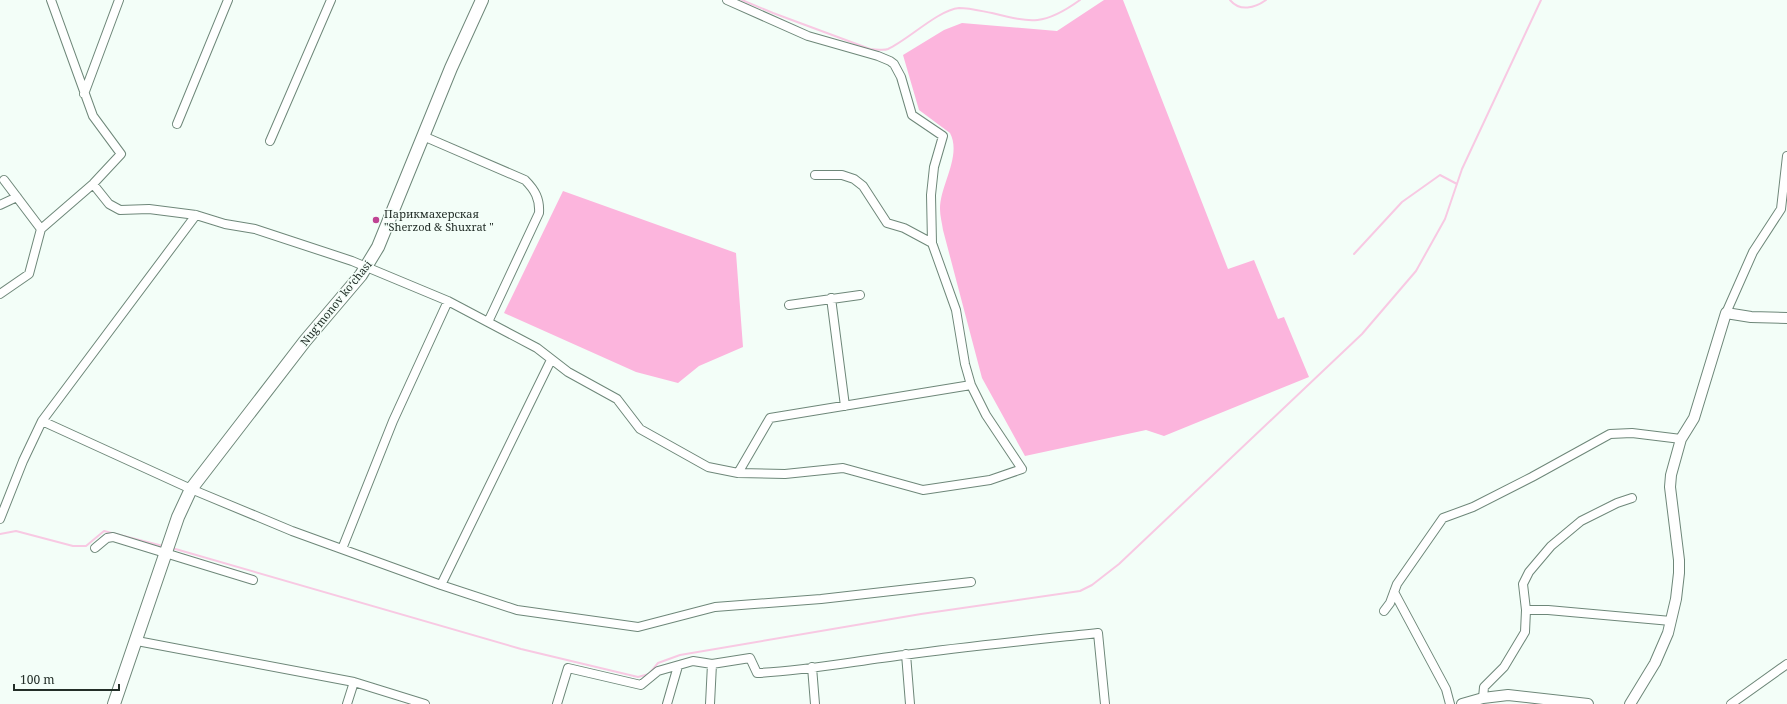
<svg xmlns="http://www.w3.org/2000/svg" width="1787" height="704" font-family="'Noto Serif',serif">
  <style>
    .green { fill: #fcb5dd }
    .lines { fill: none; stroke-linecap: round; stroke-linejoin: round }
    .stream { stroke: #f8c9e3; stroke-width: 2 }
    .minor-casing { stroke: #6e8779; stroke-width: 10 }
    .tertiary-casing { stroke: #6e8779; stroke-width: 12 }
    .secondary-casing { stroke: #6e8779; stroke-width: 14 }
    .minor { stroke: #fff; stroke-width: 8 }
    .tertiary { stroke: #fff; stroke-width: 10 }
    .secondary { stroke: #fff; stroke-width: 12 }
    .poi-dot { fill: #bf4393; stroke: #f3fef8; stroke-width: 1.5 }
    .labels { text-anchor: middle; stroke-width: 3; stroke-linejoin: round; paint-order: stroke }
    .poi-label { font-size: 11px; fill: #232e28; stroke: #f3fef8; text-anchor: start }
    .street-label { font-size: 11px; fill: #232e28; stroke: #f3fef8 }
  </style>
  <rect width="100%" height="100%" fill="#f3fef8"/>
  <path class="green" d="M1104 0H1123L1228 269 1254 260 1278 319 1284 317 1309 377 1164 436 1146 430 1025 456 982 378 943 230C942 223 940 216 940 209 940 185 962 156 950 133L919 110 903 55 944 30 962 23 1057 31Z
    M563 191 736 253 743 347 699 366 678 383 636 372 504 313Z"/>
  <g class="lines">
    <path class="stream" d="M742 0 773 13 870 49C875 49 883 51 888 49 908 40 938 10 959 8 970 8 981 11 992 13 1032 23 1044 26 1080 0
      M1230 0C1240 12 1255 8 1266 0
      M1354 254 1402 202 1440 175 1457 184
      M0 534 16 531 73 546H86L104 531 163 546
      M172 548 521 649 638 677 649 674 658 663 680 655 921 614 1080 591 1092 585 1119 564 1362 334 1416 271 1445 219 1462 169 1541 0"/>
    <defs>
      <path id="minor" d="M727 0 808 36 878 56 890 61 894 64 901 77 912 115 943 136 934 167 931 195 932 243
        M84 94 119 0
        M177 124 228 0
        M423 136 525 180C535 190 540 199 539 213L488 322
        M270 141 331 0
        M4 180 41 229
        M93 184 109 204 120 210 149 209 196 215 225 224 255 229 352 261 448 301 537 348 568 372 617 399 640 429 708 467 738 473 785 474 843 468 923 490 990 480 1022 469 986 415 971 385 965 364 956 310 932 243 904 228 887 223 863 186 854 179 842 175H815
        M0 205 17 197
        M0 294 29 274 41 229 93 184 121 154 93 116 51 0
        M831 298 845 406
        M789 305 860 295
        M1726 313 1753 252 1781 209 1787 156
        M42 421 191 489 292 531 441 585 517 610 638 627 715 607 821 599 971 582
        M738 473 770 418 971 385
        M0 519 23 461 42 421 196 215
        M95 548 107 538 113 537 253 580
        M342 549 393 421 448 301
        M441 585 551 360
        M1394 592 1446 689 1450 704
        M1526 610H1548L1671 621
        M1384 611 1390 603 1397 584 1443 518 1473 507 1532 477 1610 434 1632 433 1681 439
        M137 641 354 682 425 704
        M906 654 910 704
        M812 667 815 704
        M1483 698 1484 687 1504 667 1525 632 1526 610 1523 584 1529 572 1551 546 1581 521 1617 503 1632 498
        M347 704 354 682
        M557 704 568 668 641 685 658 671 693 661 712 664 750 658 757 673C806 671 855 661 904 655 969 646 1033 640 1098 633L1105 704
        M667 704 678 666
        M710 704 712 664
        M1731 704 1787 664"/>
      <path id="tertiary" d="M1462 704 1483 698 1508 695 1588 704
        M1630 704 1655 663 1668 633 1676 599 1679 573V560L1670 487 1671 475 1681 439 1694 418 1726 313 1751 317 1787 318"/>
      <path id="secondary" d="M114 704 178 517 191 489 305 341 361 275 378 247 451 68 482 0"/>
    </defs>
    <use href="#minor" class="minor-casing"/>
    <use href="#tertiary" class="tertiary-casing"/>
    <use href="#secondary" class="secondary-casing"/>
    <use href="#minor" class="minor"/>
    <use href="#tertiary" class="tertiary"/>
    <use href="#secondary" class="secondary"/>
  </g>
  <circle class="poi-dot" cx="376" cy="220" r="4"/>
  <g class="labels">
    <g class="poi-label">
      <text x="384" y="218">Парикмахерская<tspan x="384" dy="13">"Sherzod &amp; Shuxrat "</tspan></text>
    </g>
    <g class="street-label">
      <text transform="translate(336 303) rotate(-51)" y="4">Nugʻmonov koʻchasi</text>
    </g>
  </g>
  <path d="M14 684v6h105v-6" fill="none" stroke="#232e28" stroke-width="2"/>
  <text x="20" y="684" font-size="12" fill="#232e28" stroke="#f3fef8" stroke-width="3" paint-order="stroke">100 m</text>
</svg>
